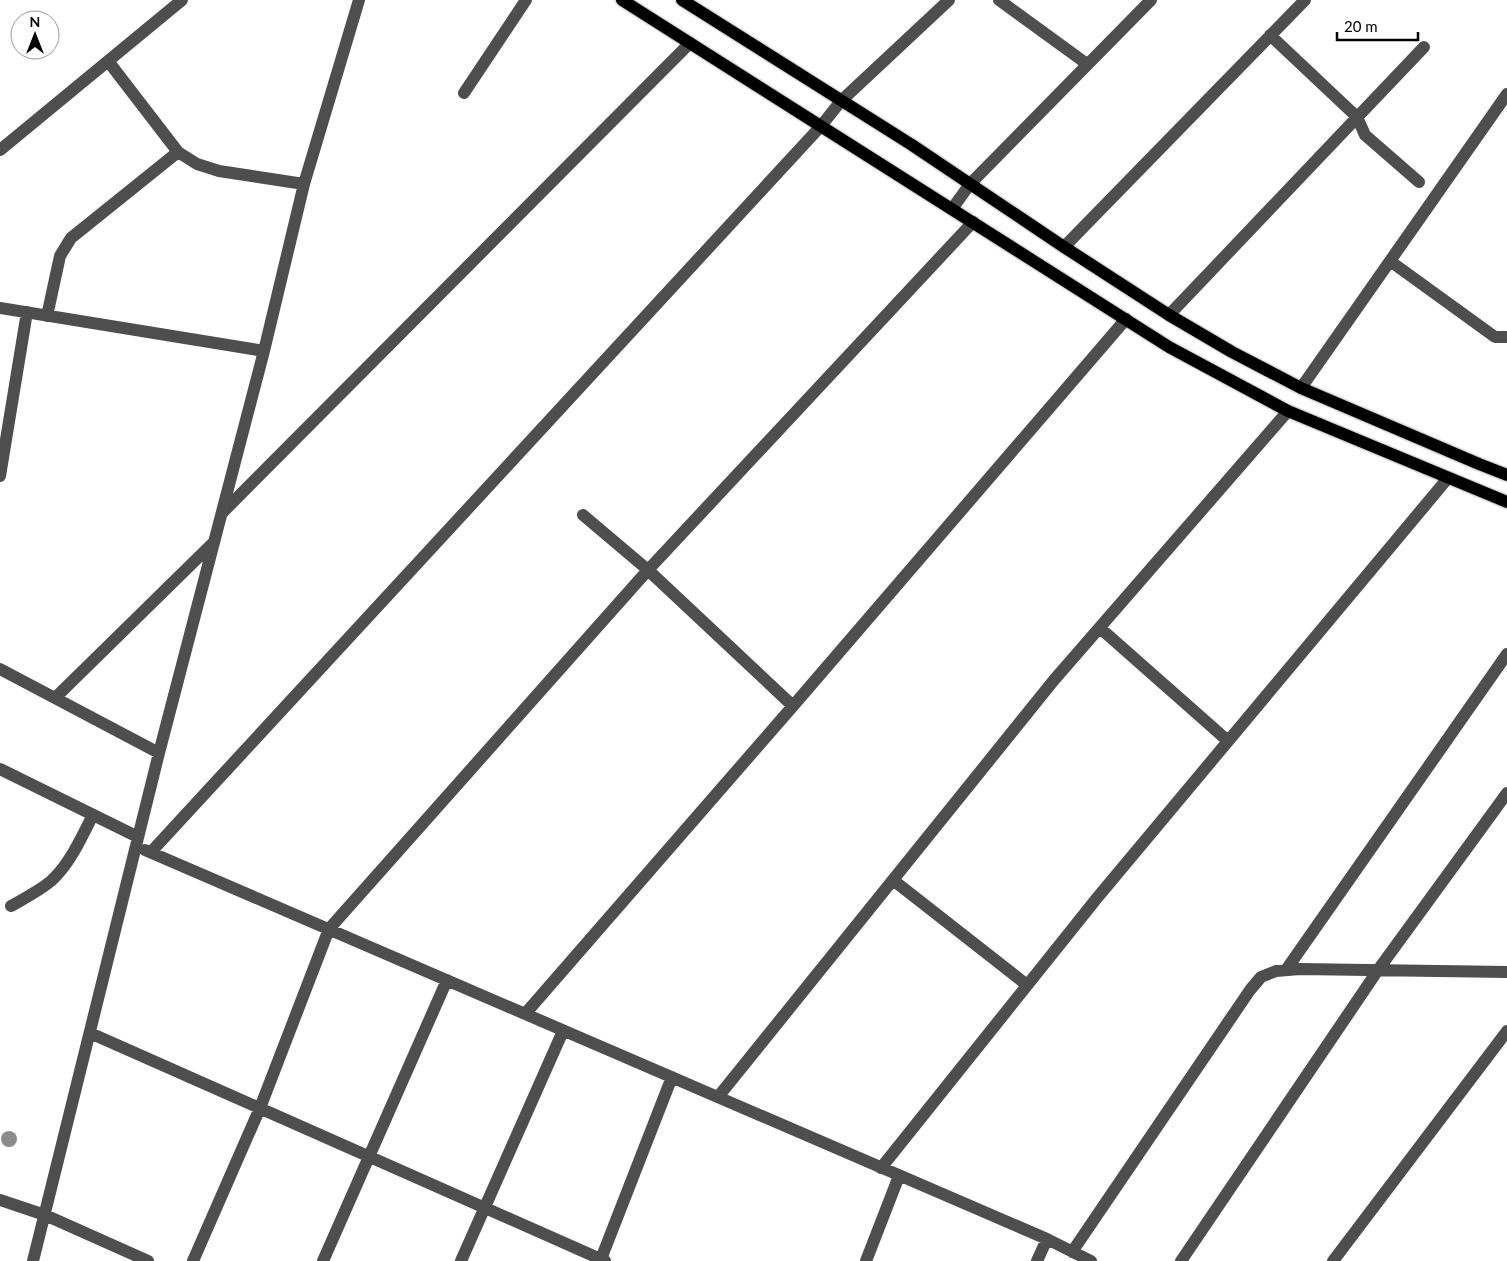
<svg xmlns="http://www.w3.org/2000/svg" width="1507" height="1261" font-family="Lato,sans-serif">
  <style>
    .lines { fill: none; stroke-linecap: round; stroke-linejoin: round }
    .major-casing { stroke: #dbdbdb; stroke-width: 15 }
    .minor { stroke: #4e4e4e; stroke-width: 12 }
    .major { stroke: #000; stroke-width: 12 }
    .tree { fill: #8b8b8b }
  </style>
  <rect width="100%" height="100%" fill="#fff"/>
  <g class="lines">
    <defs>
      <path id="major" d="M622 0 1169 347 1288 411 1507 502
        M682 0 912 145 1064 247 1169 315 1232 352 1301 388 1479 464 1507 475"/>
    </defs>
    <use href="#major" class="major-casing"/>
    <path class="minor" d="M999 0 1087 64
      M1270 35 1357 117 1365 135 1419 182
      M108 61 178 152 197 164 219 171 304 184
      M464 93 526 0
      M0 150 182 0
      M952 209 970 184 1151 0
      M1064 247 1305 0
      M1390 261 1495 337H1507
      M0 308 264 351
      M1169 315 1424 47
      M47 316 60 256 71 238 178 152
      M1301 388 1507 94
      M0 476 27 312
      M222 513 690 43
      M583 515 648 570 793 706
      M1100 628 1228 741
      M0 669 159 753
      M56 697 213 543
      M0 769 138 837
      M145 850 1047 1239 1091 1261
      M151 852 821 126 841 101 949 0
      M893 880 1027 985
      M11 906C25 898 39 891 51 881 70 864 81 838 93 815
      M1286 970 1507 654
      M525 1014 793 706 1126 319
      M90 1033 605 1261
      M718 1097 1054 680 1288 411
      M881 1168 1097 898 1448 478
      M0 1200 45 1215 148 1261
      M1072 1252 1250 990 1261 977 1276 971 1300 969 1507 972
      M601 1259 672 1077
      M33 1261 159 753 264 351 304 184 359 0
      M193 1261 260 1108 329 929 648 570 973 222
      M323 1261 447 980
      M461 1261 563 1031
      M866 1261 899 1176
      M1037 1261 1047 1239
      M1181 1261 1378 970 1507 793
      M1333 1261 1507 1031"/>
    <use href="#major" class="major"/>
  </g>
  <circle class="tree" cx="9" cy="1139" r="8"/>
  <g transform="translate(35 35)"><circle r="24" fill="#ffffff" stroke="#999999"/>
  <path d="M0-4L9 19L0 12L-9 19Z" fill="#000000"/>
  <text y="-8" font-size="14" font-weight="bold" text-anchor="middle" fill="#000000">N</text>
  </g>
  <path d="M1337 32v8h81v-8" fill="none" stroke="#000000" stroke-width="2.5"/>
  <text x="1344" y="32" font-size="15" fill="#000000" stroke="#ffffff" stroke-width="4" paint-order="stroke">20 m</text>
</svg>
